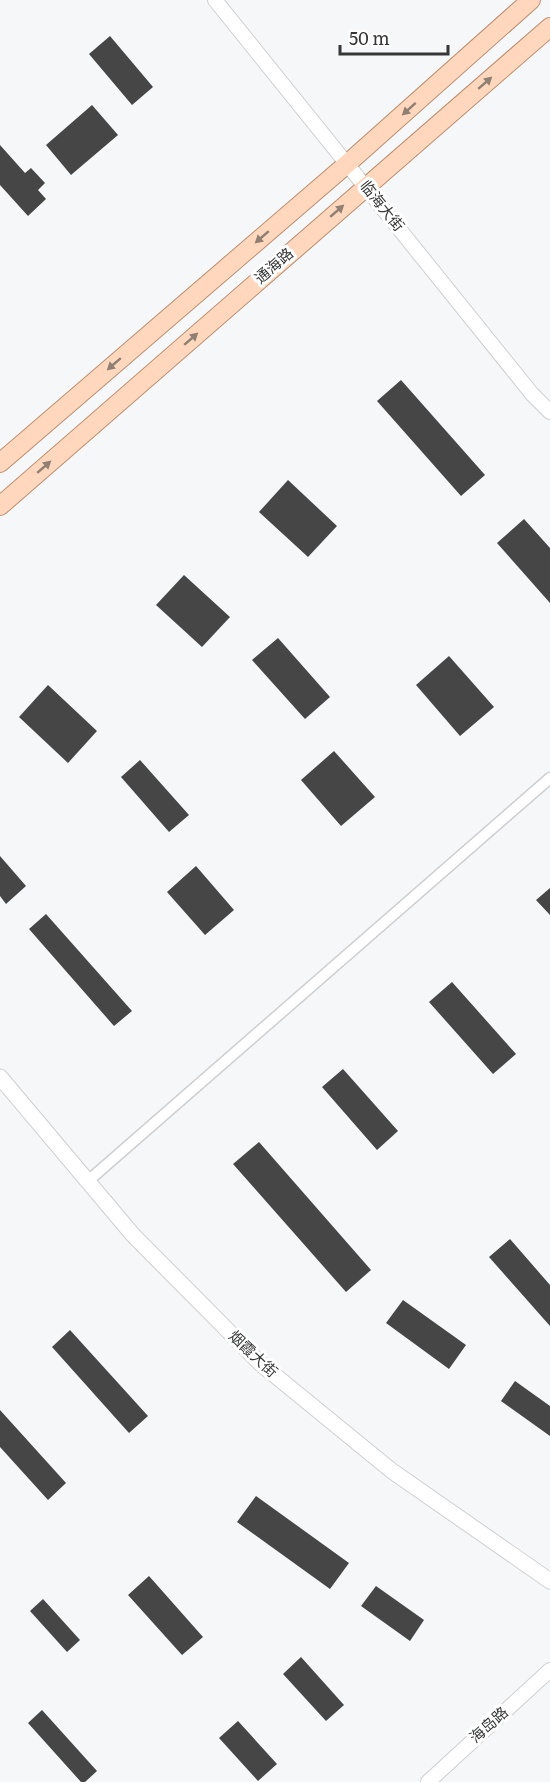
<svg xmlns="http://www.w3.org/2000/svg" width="550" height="1782" font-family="Literata,'Noto Sans SC',serif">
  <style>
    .building { fill: #464647 }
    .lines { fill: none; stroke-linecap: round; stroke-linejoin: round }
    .minor-casing { stroke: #cfcfd1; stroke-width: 13 }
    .tertiary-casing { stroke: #cfcfd1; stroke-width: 16 }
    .secondary-casing { stroke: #cfcfd1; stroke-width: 17 }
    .primary-casing { stroke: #b98e71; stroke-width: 20 }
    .minor { stroke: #fff; stroke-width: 10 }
    .tertiary { stroke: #fff; stroke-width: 14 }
    .secondary { stroke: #fff; stroke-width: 15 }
    .primary { stroke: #ffd7bc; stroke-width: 18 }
    .oneway { fill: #907f73 }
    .labels { text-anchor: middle; stroke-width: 6; stroke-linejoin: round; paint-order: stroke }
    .street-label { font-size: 15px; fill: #363737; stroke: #fff }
  </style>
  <rect width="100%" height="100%" fill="#f6f7f8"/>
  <path class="building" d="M110 36 153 87 132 105 89 54Z
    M92 105 118 135 71 175 46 145Z
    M0 145 25 173 31 168 45 183 38 190 46 199 28 216 0 185Z
    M401 380 485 475 461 496 377 401Z
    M288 480 337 526 308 557 259 512Z
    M524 519 550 548V603L497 543Z
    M184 575 230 617 202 647 156 605Z
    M278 638 330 697 305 719 252 660Z
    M449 656 494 707 460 736 416 685Z
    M48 685 97 731 68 763 19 717Z
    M334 751 375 797 341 826 301 780Z
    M140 760 189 815 169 832 121 777Z
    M0 856 26 886 6 904 0 896Z
    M196 866 234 910 205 935 167 892Z
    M550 888V915L536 900Z
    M46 914 132 1011 114 1026 29 929Z
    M452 982 516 1054 493 1074 429 1002Z
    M343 1069 398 1131 377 1150 322 1087Z
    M259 1142 371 1270 346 1292 233 1164Z
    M510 1239 550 1285V1326L489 1257Z
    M403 1300 466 1345 449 1369 386 1323Z
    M70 1330 148 1416 129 1433 52 1347Z
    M515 1381 550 1406V1436L501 1401Z
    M0 1410 66 1483 48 1500 0 1447Z
    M256 1496 349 1563 330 1589 237 1522Z
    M149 1576 203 1637 182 1655 128 1595Z
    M376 1586 424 1620 410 1641 361 1606Z
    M43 1599 80 1640 67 1652 30 1611Z
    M301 1657 344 1705 326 1721 283 1674Z
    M42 1710 97 1771 85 1782H81L28 1723Z
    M238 1721 277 1764 258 1781 219 1738Z"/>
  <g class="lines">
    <defs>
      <path id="minor" d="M88 1181 550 778"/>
      <path id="tertiary" d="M215 0 532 394 550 412
        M428 1782 550 1670"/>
      <path id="secondary" d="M0 1077 133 1235 261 1364 392 1471 550 1581"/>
      <path id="primary" d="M0 463 347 164 531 0
        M0 506 550 27"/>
    </defs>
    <use href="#minor" class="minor-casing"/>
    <use href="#tertiary" class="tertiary-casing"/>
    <use href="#secondary" class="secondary-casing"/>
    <use href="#primary" class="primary-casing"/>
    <use href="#minor" class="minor"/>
    <use href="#tertiary" class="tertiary"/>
    <use href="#secondary" class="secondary"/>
    <use href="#primary" class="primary"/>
  </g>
  <defs><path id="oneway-solid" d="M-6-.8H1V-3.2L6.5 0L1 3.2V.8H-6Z" transform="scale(1.5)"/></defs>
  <g class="oneway">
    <use href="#oneway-solid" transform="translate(485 83) rotate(-41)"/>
    <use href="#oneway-solid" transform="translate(409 109) rotate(138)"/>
    <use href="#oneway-solid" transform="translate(337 211) rotate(-41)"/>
    <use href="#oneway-solid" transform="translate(262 237) rotate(139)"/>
    <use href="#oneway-solid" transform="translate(191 339) rotate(-41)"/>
    <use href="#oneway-solid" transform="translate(114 364) rotate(139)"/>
    <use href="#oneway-solid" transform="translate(44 467) rotate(-41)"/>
  </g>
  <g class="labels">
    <g class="street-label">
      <text transform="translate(382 206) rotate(51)" y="5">临海大街</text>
      <text transform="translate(274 266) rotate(-41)" y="5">通海路</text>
      <text transform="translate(253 1354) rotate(43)" y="5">烟霞大街</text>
      <text transform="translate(489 1725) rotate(-42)" y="5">海岛路</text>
    </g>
  </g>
  <path d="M340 45v9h108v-9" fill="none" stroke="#363737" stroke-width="3"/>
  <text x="349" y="45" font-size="18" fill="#363737" stroke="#ffffff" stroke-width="4.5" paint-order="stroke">50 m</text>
</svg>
